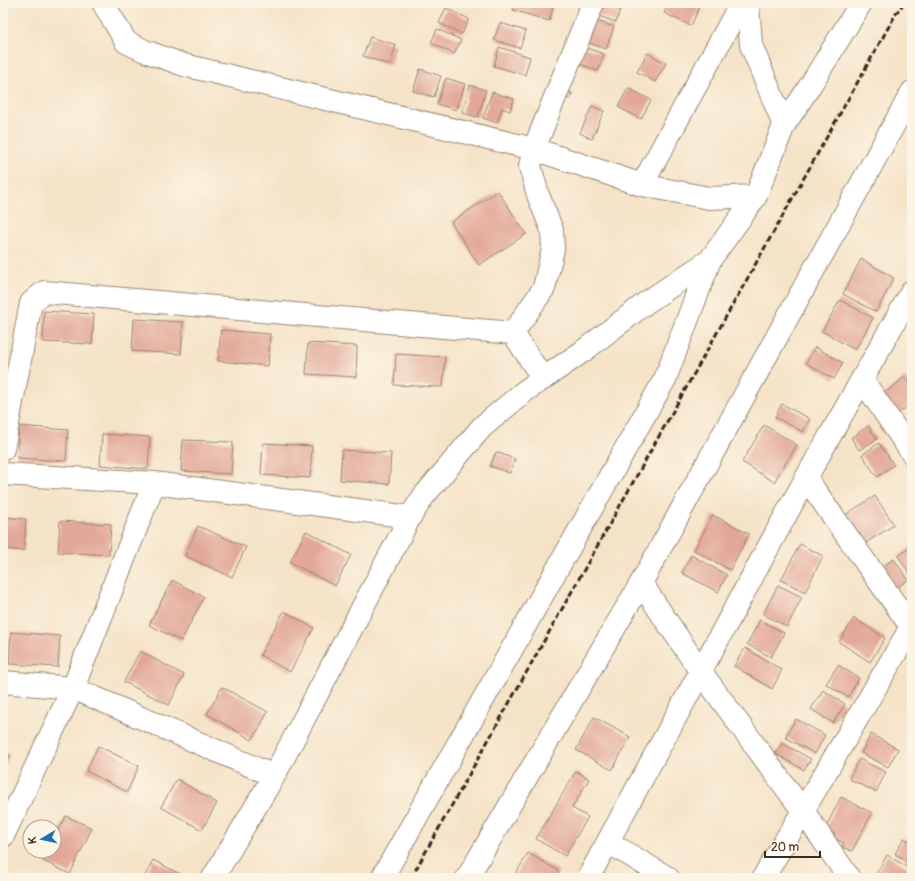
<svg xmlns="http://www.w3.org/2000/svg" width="915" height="881" font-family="Pangolin,sans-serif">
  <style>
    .building { fill: #e2a797 }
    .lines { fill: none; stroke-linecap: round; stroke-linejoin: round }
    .minor-casing { stroke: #988673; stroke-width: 24 }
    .minor { stroke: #fff; stroke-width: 22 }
    .rail { stroke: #3b2a1e; stroke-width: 3; stroke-dasharray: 6 3; stroke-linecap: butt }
  </style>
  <rect width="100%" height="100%" fill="#fcf5e5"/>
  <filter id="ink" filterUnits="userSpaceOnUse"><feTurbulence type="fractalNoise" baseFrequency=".025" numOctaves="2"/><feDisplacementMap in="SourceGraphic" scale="8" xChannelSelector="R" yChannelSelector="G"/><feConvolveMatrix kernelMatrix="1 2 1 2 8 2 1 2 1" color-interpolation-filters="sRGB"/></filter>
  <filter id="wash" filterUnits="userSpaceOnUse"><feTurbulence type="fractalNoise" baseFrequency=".012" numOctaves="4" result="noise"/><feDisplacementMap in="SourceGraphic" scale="16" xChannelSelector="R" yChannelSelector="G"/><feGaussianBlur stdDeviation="0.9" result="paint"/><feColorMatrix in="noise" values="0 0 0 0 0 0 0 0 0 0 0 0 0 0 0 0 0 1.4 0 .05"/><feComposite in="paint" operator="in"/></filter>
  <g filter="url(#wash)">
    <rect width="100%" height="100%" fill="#f5e3c8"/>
    <g id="blocks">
      <path class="building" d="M515 3H537L553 8 549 21 513 10Z
        M597 3H622L616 22 593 14Z
        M669 3H689L699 8 691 26 664 13Z
        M446 8 469 19 462 34 439 23Z
        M591 19 614 27 606 49 584 41Z
        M500 23 526 31 520 48 494 40Z
        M437 29 461 40 454 54 431 43Z
        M370 37 396 45 390 65 363 56Z
        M499 47 530 57 525 75 494 66Z
        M583 47 604 54 598 71 577 63Z
        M647 53 666 63 655 82 637 72Z
        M420 69 441 76 434 97 413 91Z
        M446 78 465 84 456 110 437 104Z
        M470 85 486 90 478 117 462 113Z
        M628 88 651 100 641 119 618 107Z
        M559 89 572 93 570 99 557 95Z
        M492 92 514 99 510 111 502 108 497 123 483 118Z
        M592 106 604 111 592 139 580 133Z
        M498 191 526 234 479 265 451 222Z
        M861 259 894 278 876 312 843 294Z
        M840 300 873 318 855 350 822 331Z
        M44 311 94 314 92 344 43 342Z
        M134 319 183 322 181 354 132 351Z
        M221 330 270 334 268 366 218 361Z
        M308 343 357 346 356 377 306 374Z
        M815 347 843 363 834 379 806 363Z
        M396 354 445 357 443 387 394 385Z
        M905 377 912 386V403L895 416 880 397Z
        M782 404 810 419 803 432 775 417Z
        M764 425 797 445 774 482 742 462Z
        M19 426 68 430 66 461 17 458Z
        M868 426 877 439 859 450 851 438Z
        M102 434 150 437 148 469 100 465Z
        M183 440 233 442 231 474 181 471Z
        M263 443 312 446 310 478 261 475Z
        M879 443 894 465 877 477 862 455Z
        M342 450 391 453 389 484 340 480Z
        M496 452 515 459 510 473 490 466Z
        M875 496 894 525 864 544 845 515Z
        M713 515 749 534 730 570 694 550Z
        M3 517 26 519 24 551 3 549Z
        M60 521 111 524 109 555 58 552Z
        M198 526 246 547 232 577 185 556Z
        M306 531 351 555 335 586 290 562Z
        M800 544 823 556 805 592 781 580Z
        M912 546V577L898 556Z
        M691 555 727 575 718 592 682 573Z
        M894 559 908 580 891 592 876 570Z
        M172 580 204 597 181 641 149 625Z
        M778 585 802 597 787 627 763 614Z
        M284 611 314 628 290 672 260 655Z
        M854 618 885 638 870 662 839 642Z
        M760 620 784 633 771 657 747 644Z
        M11 632 60 636 58 667 9 664Z
        M745 648 782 670 772 689 734 666Z
        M140 651 184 675 169 705 124 682Z
        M838 665 859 678 848 697 826 684Z
        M222 687 268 712 252 740 207 714Z
        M823 690 845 704 833 723 811 709Z
        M594 717 630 737 612 770 576 750Z
        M796 719 825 735 815 754 785 737Z
        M871 734 898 749 888 767 861 753Z
        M782 743 811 759 804 770 776 754Z
        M98 746 139 766 127 792 86 771Z
        M3 752 10 755 3 770Z
        M859 759 886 772 876 792 849 779Z
        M576 771 589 779 572 808 588 817 565 856 536 839Z
        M177 779 217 803 202 830 161 807Z
        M841 797 872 813 852 851 842 847 844 843 834 838 835 834 825 829Z
        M66 816 92 828 70 874 43 861 48 851H54V839Z
        M904 838 912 843V863L895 854Z
        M528 853 559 871 555 878H513Z
        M887 855 912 870V878H878L875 876Z
        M153 860 182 875 180 878H144Z"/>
    </g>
  </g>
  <g filter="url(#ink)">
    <use href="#blocks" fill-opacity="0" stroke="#988673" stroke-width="1"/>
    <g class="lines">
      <defs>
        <path id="minor" d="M103 3 126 42 145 51 184 65 534 149 642 185 709 198 756 196
          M748 3 751 45 784 125
          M642 185 741 3
          M513 333 543 379
          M862 379 912 453
          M3 449 31 303 44 292 513 333 544 288 553 249 552 230 538 195 530 166 534 149 593 3
          M3 474 154 483 410 517
          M806 478 912 628
          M641 583 701 672 803 811 849 878
          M3 682 73 688 274 776
          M3 836 73 688 154 483
          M608 842 668 878
          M213 878 274 776 410 517 423 497 482 427 525 391 582 352 647 302 710 260 756 196 784 125 808 89 861 3
          M382 878 665 379 710 260
          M467 878 641 583 912 92
          M588 878 806 478 912 291
          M763 878 803 811 911 627"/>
      </defs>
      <use href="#minor" class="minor-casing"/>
      <use href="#minor" class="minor"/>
      <path class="rail" d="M411 878 897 12 904 3"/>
    </g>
  </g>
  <rect width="915" height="881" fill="none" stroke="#fcf5e5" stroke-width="16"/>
  <g transform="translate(42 839) rotate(261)"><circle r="19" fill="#fcf5e5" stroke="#afa495"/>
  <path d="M0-3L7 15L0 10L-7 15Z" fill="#1f6fb2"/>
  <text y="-6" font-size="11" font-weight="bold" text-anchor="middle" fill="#3b2a1e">K</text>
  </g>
  <path d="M765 851v6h55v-6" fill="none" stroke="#3b2a1e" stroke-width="2"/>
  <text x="771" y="851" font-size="12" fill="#3b2a1e" stroke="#fcf5e5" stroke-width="3" paint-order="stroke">20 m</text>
</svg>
